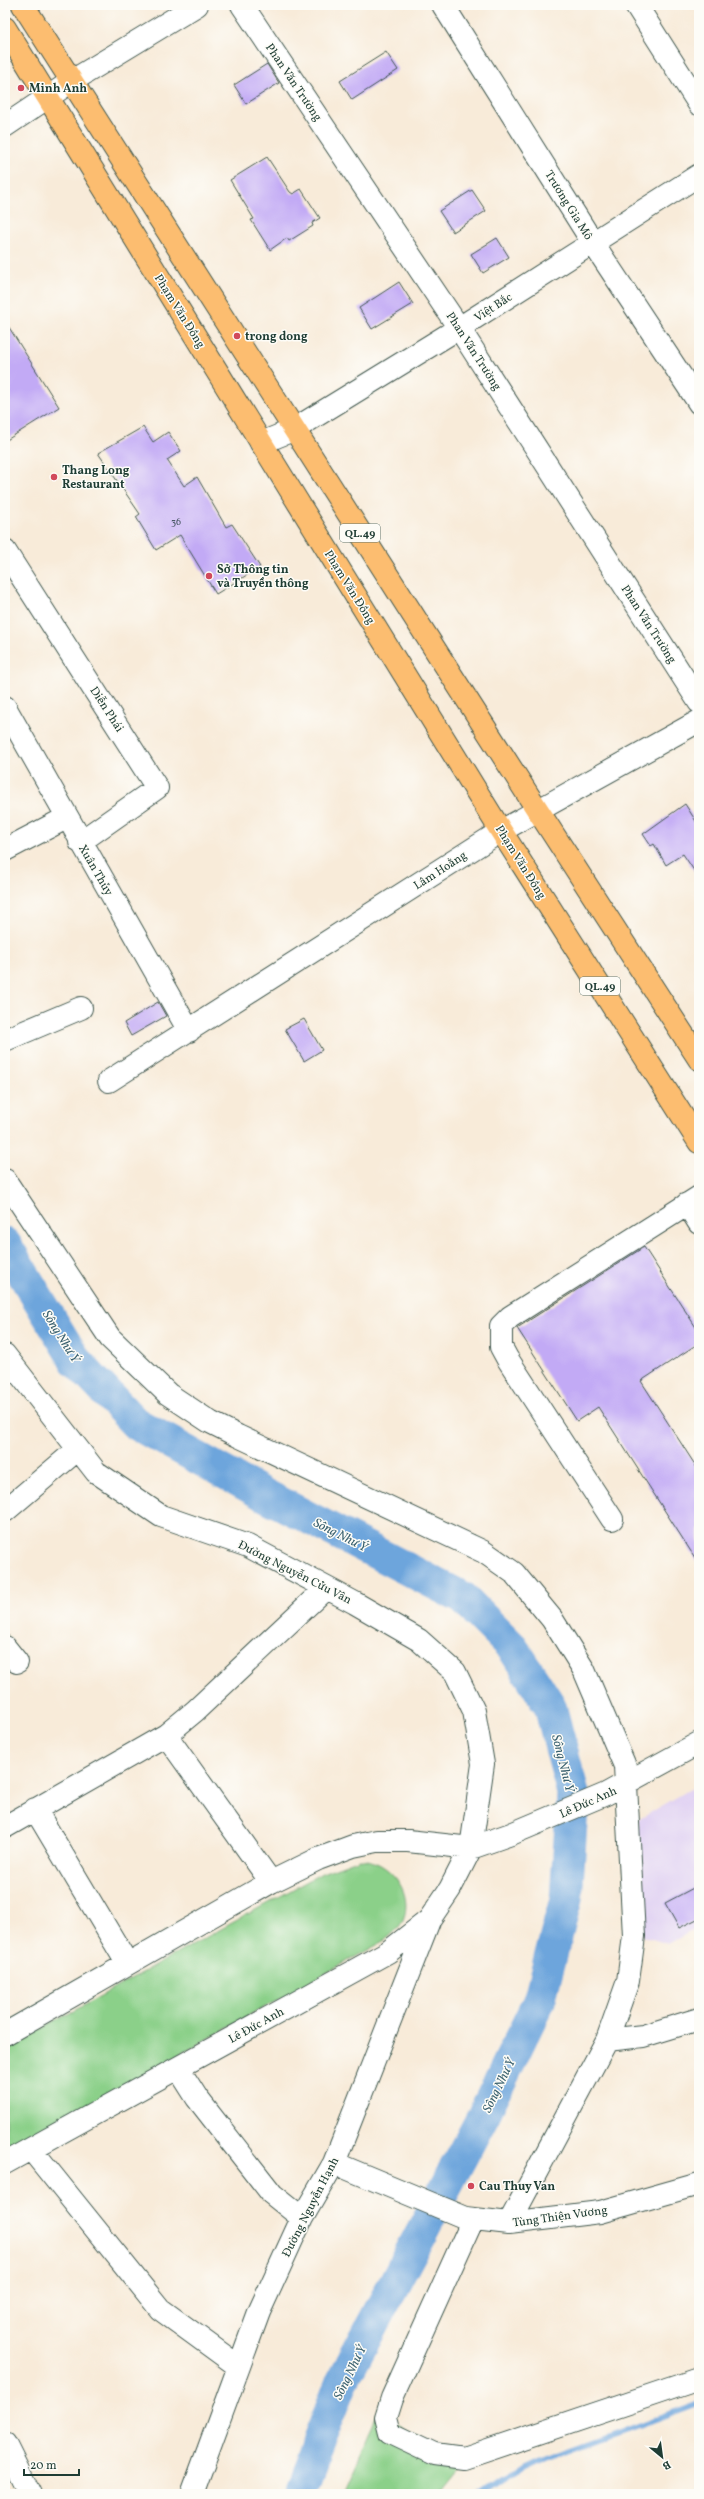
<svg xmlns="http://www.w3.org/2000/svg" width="704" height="2499" font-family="Vollkorn,serif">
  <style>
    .built { fill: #e2d4f3 }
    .green { fill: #8bd089; stroke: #55865e }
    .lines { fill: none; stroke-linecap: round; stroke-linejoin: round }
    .stream { stroke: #6da5dc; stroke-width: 5.5 }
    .river { stroke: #6da5dc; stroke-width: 33 }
    .building { fill: #c2aaf5 }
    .minor-casing { stroke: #40574d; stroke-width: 24 }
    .major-casing { stroke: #40574d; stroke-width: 24 }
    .minor { stroke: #fff; stroke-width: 22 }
    .major { stroke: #fcbd6f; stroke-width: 22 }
    .poi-dot { fill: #d1495b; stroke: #fdfcf7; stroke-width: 1.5 }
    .labels { text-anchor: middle; stroke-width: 3; stroke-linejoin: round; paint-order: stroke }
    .number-label { font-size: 10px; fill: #485864 }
    .shield { fill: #fdfcf7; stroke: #62766e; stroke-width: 1 }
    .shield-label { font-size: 11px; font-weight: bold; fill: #1f3d34 }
    .street-label { font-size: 12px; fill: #1f3d34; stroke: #fdfcf7 }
    .poi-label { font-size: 12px; font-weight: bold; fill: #1f3d34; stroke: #fdfcf7; text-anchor: start }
    .water-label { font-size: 13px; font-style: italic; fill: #3a616f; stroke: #fdfcf7 }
  </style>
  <rect width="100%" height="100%" fill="#fdfcf7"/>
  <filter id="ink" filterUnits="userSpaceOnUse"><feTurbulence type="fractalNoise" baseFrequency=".025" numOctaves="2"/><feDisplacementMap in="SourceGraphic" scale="8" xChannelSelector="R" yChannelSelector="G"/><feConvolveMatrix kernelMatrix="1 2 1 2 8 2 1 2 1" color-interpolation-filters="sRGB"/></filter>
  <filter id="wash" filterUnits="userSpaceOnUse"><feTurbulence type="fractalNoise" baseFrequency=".012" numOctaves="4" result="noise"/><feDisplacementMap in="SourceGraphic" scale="16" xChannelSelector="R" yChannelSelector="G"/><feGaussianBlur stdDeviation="0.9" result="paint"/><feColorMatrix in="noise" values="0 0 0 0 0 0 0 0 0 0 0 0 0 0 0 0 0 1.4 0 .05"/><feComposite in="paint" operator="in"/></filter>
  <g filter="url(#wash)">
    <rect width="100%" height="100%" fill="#f8ebd9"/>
    <path class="built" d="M699 1784V1927L668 1944 643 1936 638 1820Z"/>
    <path class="green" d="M360 1859C388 1860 415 1891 403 1920 399 1929 391 1935 384 1941L5 2152V2049L322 1873Z
      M377 2413 471 2464 460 2473 443 2494H341Z"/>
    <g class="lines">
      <path class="stream" d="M481 2494 503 2479 535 2464 699 2404"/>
      <path class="river" d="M5 1244 76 1361 135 1423 261 1493 463 1598 513 1648 550 1706 573 1793 566 1899 539 2001 484 2114 341 2384 298 2494"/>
    </g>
    <g id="blocks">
      <path class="building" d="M386 52 398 70 352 100 340 81Z
        M267 64 279 83 246 104 234 85Z
        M267 157 290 192 293 194 301 189 320 218 312 223 313 226 289 241 287 238 270 250 251 220 254 219 230 180Z
        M472 190 486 211 453 232 439 211Z
        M497 238 509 257 483 273 471 254Z
        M399 282 413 304 372 329 359 308Z
        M5 321 59 407 5 441Z
        M143 427 153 442 168 432 181 451 167 460 184 486 197 477 226 527 232 524 260 567 216 594 180 535 156 550 136 517 140 514 98 453Z
        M685 804 699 826V878L683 854 666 865 654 844 651 846 643 834Z
        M158 1002 166 1016 131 1036 124 1023Z
        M304 1019 322 1050 304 1061 285 1029Z
        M644 1247 699 1332V1343L641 1381 699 1471V1564L598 1407 577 1421 517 1328Z
        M699 1885V1918L679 1928 665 1903Z"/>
    </g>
  </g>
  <g filter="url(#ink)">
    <use href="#blocks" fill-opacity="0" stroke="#40574d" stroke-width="1"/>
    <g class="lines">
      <defs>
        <path id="minor" d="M242 5 459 328 699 702
          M443 5 593 243 699 403
          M636 5 699 104
          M5 126 72 81 197 5
          M261 443 293 430 459 328 699 175
          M5 551 157 788 80 842
          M5 707 189 1031
          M5 850 66 818
          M5 1040 81 1008
          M109 1081 501 831 699 721
          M5 1180 110 1338 168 1394 210 1422 238 1436 484 1552 514 1573 552 1619 584 1670 625 1766 634 1936 628 1981 607 2040 509 2223
          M687 1204 699 1223
          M5 1355 96 1472 161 1516 248 1546 355 1603 419 1640 455 1672 474 1711 483 1764 471 1848 450 1889 429 1920 388 1952 5 2163
          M5 1511 78 1449
          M612 1519 507 1358 501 1347V1326L510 1317 699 1197
          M5 1647 17 1662
          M166 1735 271 1882
          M35 1809 127 1963
          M5 1827 166 1735 195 1711 326 1588
          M5 2034 271 1882 318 1859 353 1846 377 1841H408L471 1848 511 1834 606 1794 699 1743
          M607 2040 643 2036 699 2019
          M178 2068 197 2098 272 2194 302 2218
          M31 2149 160 2309 238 2366
          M334 2163 466 2218 509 2223 600 2212 699 2184
          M473 2219 392 2398 386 2417 390 2433 434 2454 464 2458 699 2379
          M5 2444 30 2494
          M192 2494 259 2312 302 2218 334 2163 429 1921"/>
        <path id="major" d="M23 5 537 809 699 1059
          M5 28 501 831 699 1142"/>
      </defs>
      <use href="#minor" class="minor-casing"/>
      <use href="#major" class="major-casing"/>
      <use href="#minor" class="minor"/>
      <use href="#major" class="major"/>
    </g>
  </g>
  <g class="poi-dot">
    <circle cx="21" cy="88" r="4"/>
    <circle cx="237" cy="336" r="4"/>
    <circle cx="54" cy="477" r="4"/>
    <circle cx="209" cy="576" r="4"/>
    <circle cx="471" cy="2186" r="4"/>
  </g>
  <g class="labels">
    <g class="number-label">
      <text x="176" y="525">36</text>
    </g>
    <g class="shield">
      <rect x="340" y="524" width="40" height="18" rx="3"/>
      <rect x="580" y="977" width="40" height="18" rx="3"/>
    </g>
    <g class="shield-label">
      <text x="360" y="537">QL.49</text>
      <text x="600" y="990">QL.49</text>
    </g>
    <g class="street-label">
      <text transform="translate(294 82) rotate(56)" y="4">Phan Văn Trường</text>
      <text transform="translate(569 205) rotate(58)" y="4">Trương Gia Mô</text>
      <text transform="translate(493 307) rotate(-33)" y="4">Việt Bắc</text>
      <text transform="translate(180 311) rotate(58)" y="4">Phạm Văn Đồng</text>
      <text transform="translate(474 351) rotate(57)" y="4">Phan Văn Trường</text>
      <text transform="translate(350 587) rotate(58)" y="4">Phạm Văn Đồng</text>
      <text transform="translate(649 624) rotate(57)" y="4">Phan Văn Trường</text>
      <text transform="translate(107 709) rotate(57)" y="4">Diễn Phái</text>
      <text transform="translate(521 862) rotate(58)" y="4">Phạm Văn Đồng</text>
      <text transform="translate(96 870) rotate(60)" y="4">Xuân Thủy</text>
      <text transform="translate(440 870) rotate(-33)" y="4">Lâm Hoằng</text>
      <text transform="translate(295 1572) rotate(27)" y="4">Đường Nguyễn Cửu Vân</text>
      <text transform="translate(588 1802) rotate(-24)" y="4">Lê Đức Anh</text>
      <text transform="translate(256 2025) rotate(-29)" y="4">Lê Đức Anh</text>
      <text transform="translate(310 2207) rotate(-63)" y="4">Đường Nguyễn Hạnh</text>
      <text transform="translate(560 2216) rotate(-8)" y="4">Tùng Thiện Vương</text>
    </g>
    <g class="poi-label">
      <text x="29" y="92">Minh Anh</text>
      <text x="245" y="340">trong dong</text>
      <text x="62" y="474">Thang Long<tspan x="62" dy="14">Restaurant</tspan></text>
      <text x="217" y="573">Sở Thông tin<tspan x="217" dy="14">và Truyền thông</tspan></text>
      <text x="479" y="2190">Cau Thuy Van</text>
    </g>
    <g class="water-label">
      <text transform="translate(62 1336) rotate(58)" y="5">Sông Như Ý</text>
      <text transform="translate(341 1534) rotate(27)" y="5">Sông Như Ý</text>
      <text transform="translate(564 1763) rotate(76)" y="5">Sông Như Ý</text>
      <text transform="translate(498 2085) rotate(-64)" y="5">Sông Như Ý</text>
      <text transform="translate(349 2372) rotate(-64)" y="5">Sông Như Ý</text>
    </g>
  </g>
  <rect width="704" height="2499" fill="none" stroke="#fdfcf7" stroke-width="20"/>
  <g transform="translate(662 2457) rotate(151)" stroke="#fdfcf7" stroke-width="3" paint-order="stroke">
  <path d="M0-3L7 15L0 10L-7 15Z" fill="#1f3d34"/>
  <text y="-6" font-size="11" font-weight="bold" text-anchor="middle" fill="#1f3d34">B</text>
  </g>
  <path d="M24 2469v6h55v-6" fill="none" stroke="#1f3d34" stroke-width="2"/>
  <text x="30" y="2469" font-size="12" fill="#1f3d34" stroke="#fdfcf7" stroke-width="3" paint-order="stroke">20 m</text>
</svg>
